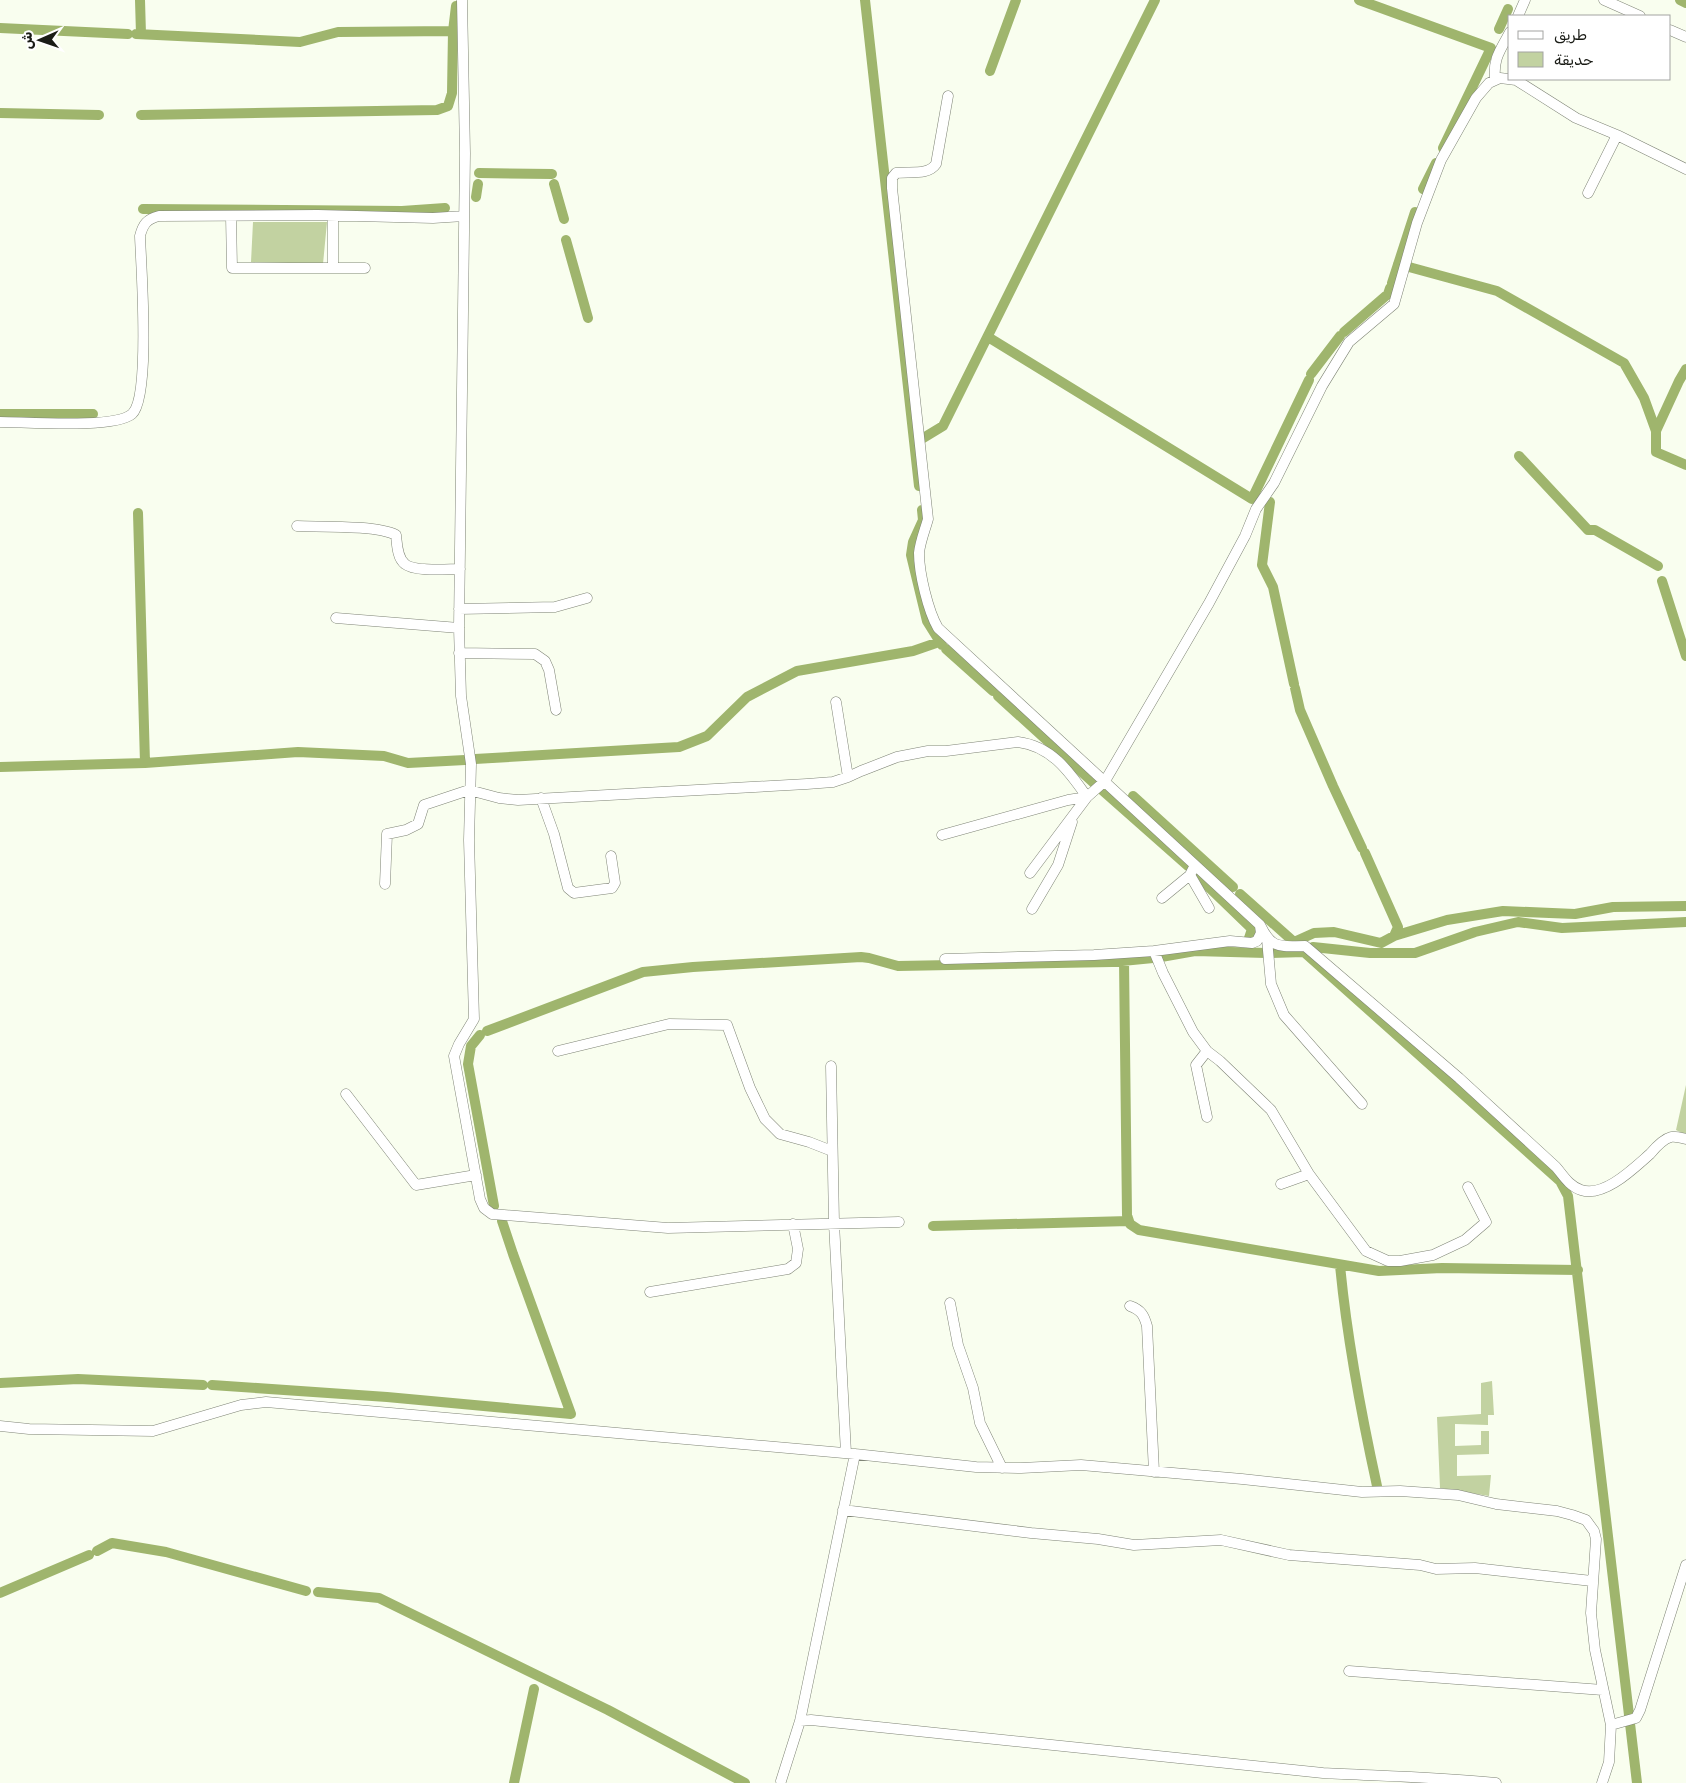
<svg xmlns="http://www.w3.org/2000/svg" width="1686" height="1783" font-family="Rubik,Cairo,sans-serif">
  <style>
    .green { fill: #c2d2a1 }
    .lines { fill: none; stroke-linecap: round; stroke-linejoin: round }
    .canal { stroke: #9fb56d; stroke-width: 10 }
    .minor-casing { stroke: #7f8476; stroke-width: 11 }
    .minor { stroke: #fff; stroke-width: 10 }
  </style>
  <rect width="100%" height="100%" fill="#f9feef"/>
  <path class="green" d="M253 222H327L323 264 251 262Z
    M1686 1085V1135L1676 1130Z
    M1492 1381 1494 1415H1488V1425L1455 1424V1446L1481 1445V1431H1489V1454L1457 1455V1476L1491 1475 1489 1496 1440 1488 1437 1417 1481 1414V1383Z"/>
  <g class="lines">
    <path class="canal" d="M140 0 141 34
      M865 0 919 486
      M1359 0 1491 48 1443 148
      M1680 0 1686 3
      M0 28 128 34
      M1499 29 1508 9
      M136 34 300 42 338 32 453 31
      M990 71 1016 0
      M0 113 99 115
      M141 115 437 110 448 106 452 93 453 31 456 6
      M479 173 552 174
      M554 184 564 219
      M1423 189 1436 163
      M476 197 478 184
      M143 209 402 211 445 208
      M566 240 588 318
      M1398 264 1497 291 1624 363 1644 398 1656 431V452L1686 465
      M1392 283 1415 212
      M1344 332 1388 294 1390 288
      M988 337 1252 499 1309 380
      M1311 374 1340 336
      M0 414H93
      M1656 431 1679 381 1686 369
      M915 443 943 426 1155 0
      M1519 456 1588 530H1595L1658 566
      M1270 502 1262 565 1273 587 1294 684
      M922 510 923 520 913 542 911 555 927 621 942 645
      M138 513 145 763
      M1662 581 1686 656
      M946 649 993 691
      M1295 688 1300 710 1333 786 1362 848
      M998 696 1095 784
      M475 759 679 747 707 736 747 697 797 671 913 651 939 642
      M0 767 145 763 298 752 384 756 408 763 465 760
      M1102 790 1188 866
      M1133 796 1233 887
      M1365 853 1398 927 1394 936
      M1194 873 1252 929 1249 938
      M1240 894 1294 942 1314 933 1334 932 1381 943 1394 936 1447 920 1503 911 1575 914 1613 907 1686 906
      M1313 947 1370 953H1415L1475 932 1518 922 1562 928 1686 922
      M1271 953 1304 952 1560 1181 1568 1196 1637 1783
      M1161 957 1195 951 1266 953
      M1124 960 1127 1215 1130 1224 1139 1230 1379 1271 1442 1268 1578 1270
      M487 1031 643 972 693 967 861 957 869 958 898 966 1112 962 1153 958
      M480 1035 471 1046 468 1064 494 1206
      M933 1226 1129 1221
      M1340 1265C1347 1340 1361 1413 1377 1486
      M0 1383 78 1379 203 1385
      M212 1385 387 1397 571 1414 513 1254 502 1221
      M97 1551 112 1543 166 1552 306 1591
      M318 1592 379 1598 608 1710 745 1783
      M0 1593 89 1555
      M514 1783 534 1689"/>
    <defs>
      <path id="minor" d="M462 0 465 153 459 628 461 696 471 764 469 840 474 1019 459 1044 454 1056 480 1199 484 1208 492 1214 668 1228 899 1222
        M1604 0 1640 16
        M1518 16 1525 0
        M1670 30 1686 37
        M1495 80C1493 58 1500 51 1510 32
        M948 96 936 164C928 176 909 171 896 173L892 178V188L928 519C925 530 920 542 919 553 919 573 928 611 938 628L1260 925C1272 950 1280 946 1305 946L1459 1078 1556 1167C1563 1175 1569 1186 1581 1190 1604 1198 1634 1168 1650 1154 1655 1148 1663 1139 1671 1137 1675 1136 1682 1138 1686 1139
        M1588 193 1617 135
        M231 216 232 268H365
        M333 268V216
        M0 422C26 422 115 429 132 414 151 397 141 266 140 236 143 224 147 219 159 216L318 215 433 218 464 216
        M297 526C321 527 376 525 396 535 397 544 397 558 405 564 414 572 447 569 460 569
        M459 609 555 607 587 598
        M336 618 459 628
        M459 653 535 654 545 661 549 670 556 710
        M836 702 848 777
        M541 798 554 834 568 888 574 893 612 888 615 883 611 856
        M942 835 1068 800 1087 797 1030 873
        M1190 875 1209 908
        M385 884 387 834 406 830 418 824 424 805 469 790 499 798 518 800 807 784 833 782 848 777 861 771 897 757 928 751H946L1018 742C1051 746 1069 771 1087 797L1105 781 1209 603 1245 536 1256 509 1274 483 1322 386 1349 342 1394 304 1417 223 1441 160 1476 98 1489 83 1500 78 1516 80 1576 118 1617 135 1686 169
        M1162 898 1190 875 1195 865
        M1032 909 1058 865 1072 822
        M1267 939 1271 984 1284 1015 1362 1104
        M1154 951 1163 973 1193 1032 1207 1051 1220 1061 1271 1110 1309 1174 1366 1251 1388 1261H1400L1433 1255 1465 1240 1486 1222 1468 1187
        M945 959 1094 955 1154 951 1230 941 1252 943 1257 941 1261 933 1260 926
        M558 1051 669 1024 727 1025 750 1088 765 1119 780 1134 809 1142 832 1151
        M1207 1051 1196 1065 1207 1117
        M831 1066 834 1223 846 1453
        M346 1094 416 1185 476 1175
        M1281 1184 1309 1174
        M650 1292 788 1269 796 1263 798 1249 793 1224
        M950 1303 958 1345 973 1388 980 1423 1002 1468
        M1130 1306C1141 1310 1144 1315 1147 1326L1154 1472
        M0 1426 29 1429 153 1431 241 1405 266 1402 855 1454 976 1467 1021 1468 1081 1465 1242 1479 1362 1492 1400 1491 1458 1495 1496 1504 1557 1511 1572 1515 1586 1520 1594 1531 1596 1539 1591 1613 1595 1650 1611 1725 1609 1762 1602 1783
        M843 1510 1031 1533 1098 1539 1134 1545 1221 1540 1289 1555 1420 1565 1436 1569 1475 1568 1592 1581
        M1349 1671 1603 1690
        M800 1721 811 1720 1323 1773C1381 1776 1438 1777 1496 1783
        M1611 1725 1636 1718 1640 1710 1686 1565
        M781 1781 800 1721 855 1454"/>
    </defs>
    <use href="#minor" class="minor-casing"/>
    <use href="#minor" class="minor"/>
  </g>
  <rect x="1508" y="15" width="162" height="65" fill="#ffffff" stroke="#a3a4a2"/>
  <rect x="1518" y="31" width="25" height="8" fill="#ffffff" stroke="#a3a4a2"/>
  <text x="1554" y="40" font-size="15" fill="#1a1c16">طريق</text>
  <rect x="1518" y="52" width="25" height="15" fill="#c2d2a1" stroke="#a3a4a2"/>
  <text x="1554" y="65" font-size="15" fill="#1a1c16">حديقة</text>
  <g transform="translate(40 40) rotate(268)" stroke="#ffffff" stroke-width="4" paint-order="stroke">
  <path d="M0-4L9 19L0 12L-9 19Z" fill="#1a1c16"/>
  <text y="-8" font-size="14" font-weight="bold" text-anchor="middle" fill="#1a1c16">ش</text>
  </g>
</svg>
